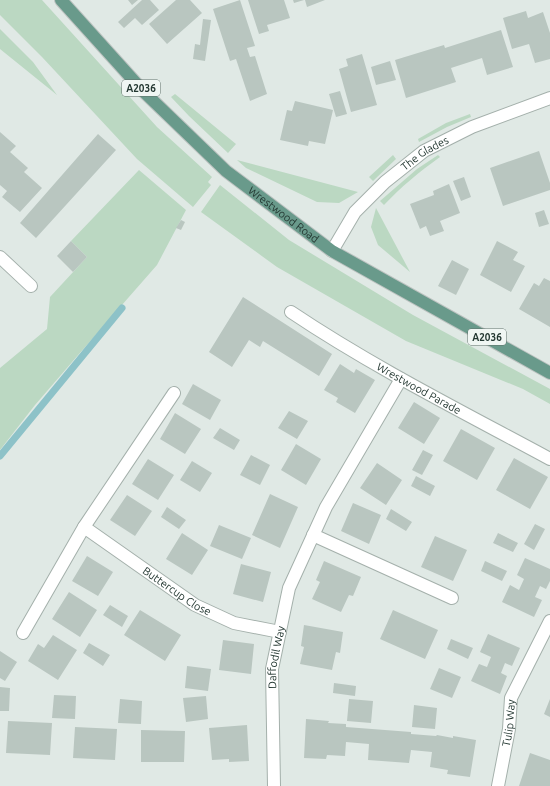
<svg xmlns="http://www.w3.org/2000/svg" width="550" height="786" font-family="Ubuntu,sans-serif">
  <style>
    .green { fill: #bbd8c2 }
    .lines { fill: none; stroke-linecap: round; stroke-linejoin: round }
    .stream { stroke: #8dc2c8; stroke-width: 7 }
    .building { fill: #b9c6c0 }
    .minor-casing { stroke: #a4b0ab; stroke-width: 14 }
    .primary-casing { stroke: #bdc3c1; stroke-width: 14 }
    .minor { stroke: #fff; stroke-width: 12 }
    .primary { stroke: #699a8b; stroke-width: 12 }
    .labels { text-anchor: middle; stroke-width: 3; stroke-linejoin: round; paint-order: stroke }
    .shield { fill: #f0f6f3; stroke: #60706b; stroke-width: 1 }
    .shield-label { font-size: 10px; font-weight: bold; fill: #233731 }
    .street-label { font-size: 11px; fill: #233731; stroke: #f0f6f3 }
  </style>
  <rect width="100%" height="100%" fill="#e0e9e5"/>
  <path class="green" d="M0 0H42L157 127 212 177 208 182 211 185 193 207 137 159 42 57 0 15Z
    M0 29 33 62 57 95 0 49Z
    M175 94 236 144 228 153 189 116 171 97Z
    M470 114 471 117 447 127 419 142 418 139 446 123Z
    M393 155 396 159 373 181 369 177Z
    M438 155 440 157C419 172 401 187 384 205L380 201 417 169Z
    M237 160 358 192 339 203 317 202 246 168Z
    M139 170 186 210 157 265 79 354 35 405 0 450V368L47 329 50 297 87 257 71 241Z
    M220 185 289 240 413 315 550 389V404L523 389 406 341 277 267 201 212Z
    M376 208 410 272 378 245 371 227Z"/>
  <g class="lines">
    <path class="stream" d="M0 456 122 308"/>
  </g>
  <path class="building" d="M128 0H138L132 5Z
    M142 0H150L159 10 142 25 135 18 124 28 118 22Z
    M176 0H190L202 13 167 44 149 24Z
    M240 0 255 46 247 48 250 57 255 56 267 94 250 101 236 59 230 61 213 9Z
    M248 0H284L290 18 267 25 269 31 259 34Z
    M293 0H304L294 3Z
    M305 0H325L307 7Z
    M526 11 528 18 543 12 550 33V59L535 63 529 44 512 49 503 18Z
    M203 19 211 20 205 61 193 59 195 44 200 45Z
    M501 30 513 67 487 75 482 58 451 68 456 82 406 98 395 60 444 45 445 48Z
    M362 54 377 105 351 112 339 69 348 66 346 59Z
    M390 61 396 80 376 85 371 67Z
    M340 91 347 114 336 117 329 94Z
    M295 101 333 110 325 144 309 141 308 146 280 140 287 110 292 111Z
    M0 132 16 146 10 152 28 168 24 172 42 188 20 212 2 197 7 191 0 185Z
    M98 134 116 150 36 238 20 223Z
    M539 151 550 183V190L503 206 490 168Z
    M464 177 471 197 461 201 453 181Z
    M449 184 460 213 440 221 444 231 430 236 426 226 420 229 410 204 434 195 433 191Z
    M544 210 549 224 539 227 535 213Z
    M181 220 185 222 181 230 176 228Z
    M71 241 87 257 73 272 57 256Z
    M497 241 518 252 513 260 525 266 511 292 480 275Z
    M452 260 469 269 456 295 438 286Z
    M544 278 550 281V327L519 309 534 283 539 286Z
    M243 297 332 354 319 376 263 341 260 347 249 340 232 367 209 352Z
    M340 364 354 373 356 369 375 380 355 413 336 402 338 398 324 390Z
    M193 384 221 400 210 420 182 404Z
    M414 402 440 418 424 444 398 428Z
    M289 411 308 421 297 439 278 428Z
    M175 413 201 429 185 454 160 439Z
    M220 428 240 440 234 450 213 438Z
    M461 429 495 448 477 480 443 461Z
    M296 444 321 459 306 485 281 470Z
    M423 450 433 455 422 475 412 470Z
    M251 455 270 465 260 485 240 475Z
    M514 458 548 477 530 509 496 490Z
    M148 459 174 475 158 500 132 484Z
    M192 461 212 473 200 492 180 480Z
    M377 463 402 480 386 505 360 488Z
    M416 476 435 486 430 496 411 486Z
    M270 494 298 507 280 548 252 535Z
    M127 495 152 511 135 536 110 520Z
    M353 503 381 515 369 544 341 531Z
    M167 507 186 520 179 529 161 517Z
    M391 509 412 522 406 531 386 519Z
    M535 524 545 529 534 550 524 544Z
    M219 525 251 538 242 559 210 546Z
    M182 533 208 550 192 575 166 559Z
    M498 533 518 543 513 552 493 543Z
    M435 536 467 550 453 581 421 567Z
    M87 556 113 572 98 596 72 581Z
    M525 558 550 569V581L546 589 540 586 535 597 542 600 534 617 502 602 510 585 519 590 524 579 517 575Z
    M324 561 361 577 353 596 349 595 341 612 312 599 320 582 316 580Z
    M485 561 507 571 502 581 481 571Z
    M241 564 271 572 263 602 233 594Z
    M69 592 97 610 80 637 52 619Z
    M110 605 128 616 122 627 103 615Z
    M140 610 181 635 165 661 124 635Z
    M393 610 438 630 425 659 380 639Z
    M304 625 343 632 340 653 336 652 332 670 300 664 304 647 301 646Z
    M488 634 520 648 512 666 505 663 501 673 507 676 500 694 471 681 479 664 487 667 491 657 480 652Z
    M53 635 77 650 58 680 28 661 38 644 44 648Z
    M451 639 473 648 468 659 447 649Z
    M223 640 254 644 251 674 219 670Z
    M89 643 110 655 103 666 83 653Z
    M0 651 17 662 5 681 0 678Z
    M187 666 211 669 208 691 185 688Z
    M439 668 461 677 452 698 430 689Z
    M334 683 356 686 355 696 333 693Z
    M0 687 10 688 9 711H0Z
    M54 695 76 696 75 719 52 718Z
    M206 696 208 719 186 722 183 698Z
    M120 699 142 701 141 724 118 723Z
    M349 699 373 701 371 723 347 721Z
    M550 699V717L544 714Z
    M414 705 437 708 435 729 412 727Z
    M306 719 329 721 328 723 346 724V727L411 732V734L436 736 437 735 453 738V736L476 740 470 777 447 774 448 770 430 767 432 752 411 750 409 763 368 760 369 744 346 742 345 756 327 755 326 759 304 758Z
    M8 721 52 723 50 755 6 753Z
    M247 725 249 761 229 762V759L212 760 209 728Z
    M75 727 117 729 115 760 73 758Z
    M141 730 185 731 184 762H141Z
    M530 753 550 760V786H519Z"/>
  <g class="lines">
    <defs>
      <g id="minor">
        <path id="s1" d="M332 251 355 212 385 182 424 151 472 127 550 98"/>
        <path d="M0 257 31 286"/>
        <path id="s2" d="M291 312C373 367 463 412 550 459"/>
        <path id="s3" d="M84 527 195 605 234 623 280 632"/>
        <path d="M313 535 452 598"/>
        <path d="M23 633 84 527 174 393"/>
        <path id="s4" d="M274 786 272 669 289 588 326 507 401 379"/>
        <path id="s5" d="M498 786 509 729 511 698 550 621"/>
      </g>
      <g id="primary">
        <path id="s6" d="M61 0 144 92 226 171 332 251 550 373"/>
      </g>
    </defs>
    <use href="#minor" class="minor-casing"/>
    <use href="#primary" class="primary-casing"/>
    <use href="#minor" class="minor"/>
    <use href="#primary" class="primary"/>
  </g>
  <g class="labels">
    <g class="shield">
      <rect x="122" y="80" width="38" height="16" rx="3"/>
      <rect x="468" y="329" width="38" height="16" rx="3"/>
    </g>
    <g class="shield-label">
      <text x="141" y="92">A2036</text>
      <text x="487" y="341">A2036</text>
    </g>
    <g class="street-label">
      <text dy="4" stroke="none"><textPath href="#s1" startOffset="137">The Glades</textPath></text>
      <text dy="4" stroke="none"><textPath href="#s6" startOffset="310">Wrestwood Road</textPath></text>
      <text dy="4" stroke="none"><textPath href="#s2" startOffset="149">Wrestwood Parade</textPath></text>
      <text dy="4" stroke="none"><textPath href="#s3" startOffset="113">Buttercup Close</textPath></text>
      <text dy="4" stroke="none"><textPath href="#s4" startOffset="129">Daffodil Way</textPath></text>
      <text dy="4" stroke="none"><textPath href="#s5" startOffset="64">Tulip Way</textPath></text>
    </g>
  </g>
</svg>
